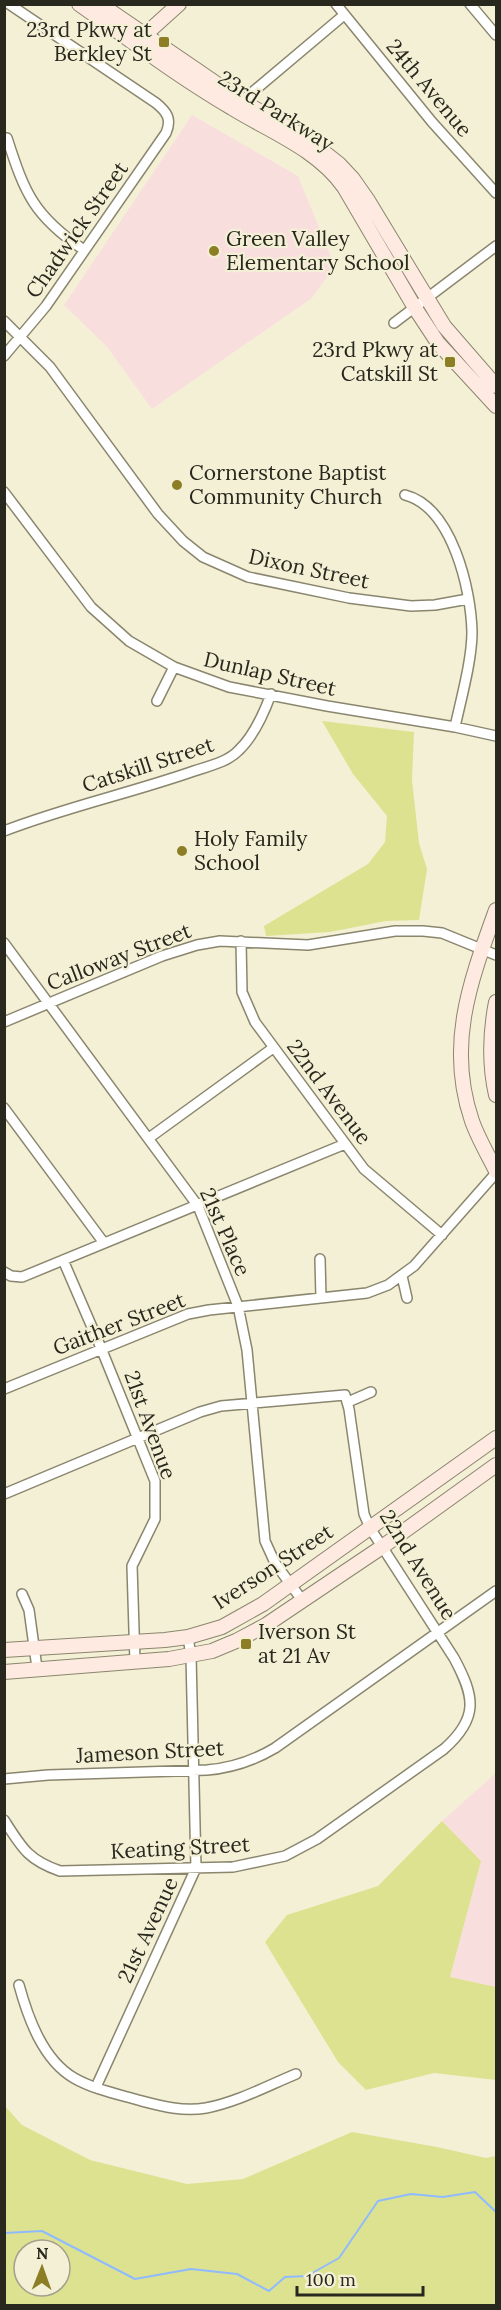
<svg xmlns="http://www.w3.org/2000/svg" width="501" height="2310" font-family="Lora,serif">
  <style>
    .industrial { fill: #f9dede }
    .green { fill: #dde290; fill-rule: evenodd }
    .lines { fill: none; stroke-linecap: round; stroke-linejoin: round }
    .stream { stroke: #8fbbfe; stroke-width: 2 }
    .street-casing { stroke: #8a866e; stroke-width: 12 }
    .secondary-casing { stroke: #8a866e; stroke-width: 16 }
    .street { stroke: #fff; stroke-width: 9 }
    .secondary { stroke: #feeae0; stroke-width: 14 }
    .poi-dot { fill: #8c7e24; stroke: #f4f0d6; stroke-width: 2 }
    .labels { text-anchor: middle; stroke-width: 4.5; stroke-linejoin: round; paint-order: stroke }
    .poi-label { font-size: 21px; fill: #29281e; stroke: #f4f0d6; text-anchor: start }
    .street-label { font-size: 21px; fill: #29281e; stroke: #f4f0d6 }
  </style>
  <rect width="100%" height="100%" fill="#f4f0d6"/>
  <path class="industrial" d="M192 115 298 176 335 266 312 298 152 409 107 347 64 305Z
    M496 1773V1987L450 1977 481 1861 442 1821Z"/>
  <path class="green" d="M322 721 414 732 412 780 419 843 427 869 419 920 386 921 330 932 266 936 264 926 368 864 385 842 387 816 353 774Z
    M442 1821 481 1861 450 1977 496 1987V2080L434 2073 366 2090 338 2062 265 1942 287 1915 378 1886Z
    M5 2106 22 2125 90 2160 187 2184 243 2179 352 2132 437 2147 486 2158 496 2156V2305H5ZM24 2250H60V2286H24Z"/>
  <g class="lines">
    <path class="stream" d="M4 2233 42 2231 135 2279 191 2269 237 2274 269 2291 285 2277 307 2276 339 2258 378 2201 411 2194 443 2197 475 2192 496 2212"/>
    <defs>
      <path id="street" d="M336 4 432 122 496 193
        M470 4 496 35
        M242 101 344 15
        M7 138C25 194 34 216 84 250
        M4 321 50 367 158 514 183 541 203 557 248 577 349 598 411 606 435 605 468 599
        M394 323 496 246
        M4 356 46 306 166 133C172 119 167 112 156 103L9 4
        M4 492 91 607 129 641 174 667 229 687 327 706 455 727 496 736
        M405 495C452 507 471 589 472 632 472 660 461 699 455 727
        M157 701 174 667
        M4 831C66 807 131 793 194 771 209 766 228 762 239 750 254 736 264 713 271 694
        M241 941 242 992 255 1022 364 1169 442 1235
        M4 943 198 1206 238 1306 247 1350 265 1541 275 1563 302 1600
        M4 1022 162 956 197 945 220 941 308 945 395 931H423L442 933 496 955
        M4 1108 104 1243
        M149 1138 273 1048
        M320 1259 321 1298
        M63 1260 101 1348 155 1481V1519L132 1566 135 1662
        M4 1272 11 1276 22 1277 345 1144
        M402 1276 407 1298
        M4 1389 188 1314 209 1310 367 1293 388 1285 414 1266 496 1173
        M348 1402 371 1392
        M4 1494 200 1412 221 1406 345 1395 349 1409 364 1514 370 1528 454 1658C475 1697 479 1718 444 1749L317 1839 285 1856 233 1867 60 1871C28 1860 22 1848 4 1820
        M22 1594 29 1610 37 1668
        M4 1779 48 1775 207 1770C232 1768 253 1761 275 1748L496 1591
        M19 1985C28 2018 43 2060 74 2078 93 2089 117 2094 138 2100 161 2106 182 2112 206 2108 237 2102 267 2086 296 2074
        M96 2087 196 1868 191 1656 188 1637"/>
      <path id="secondary" d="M79 4C130 40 179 77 232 108 271 132 317 149 344 187L415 308 438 343 496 406
        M100 4 242 101 306 138 339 164 353 179 367 199 444 326 496 386
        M138 41 179 4
        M496 910C470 982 446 1045 472 1121 478 1138 488 1155 496 1171
        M496 1002C490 1033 489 1064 496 1095
        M4 1650 165 1640 188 1637 222 1627 263 1604 496 1438
        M4 1672 169 1659 212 1651 236 1641 266 1625 382 1547 496 1465"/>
    </defs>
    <use href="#street" class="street-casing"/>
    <use href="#secondary" class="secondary-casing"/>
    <use href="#street" class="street"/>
    <use href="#secondary" class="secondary"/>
  </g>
  <g class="poi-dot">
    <rect x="158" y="36" width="12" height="12" rx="3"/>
    <circle cx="214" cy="251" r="6"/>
    <rect x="444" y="356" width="12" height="12" rx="3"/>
    <circle cx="177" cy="485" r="6"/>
    <circle cx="182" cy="851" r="6"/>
    <rect x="240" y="1638" width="12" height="12" rx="3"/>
  </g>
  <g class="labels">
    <g class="poi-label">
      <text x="152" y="37" text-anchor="end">23rd Pkwy at<tspan x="152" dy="24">Berkley St</tspan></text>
      <text x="226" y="246">Green Valley<tspan x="226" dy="24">Elementary School</tspan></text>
      <text x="438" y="357" text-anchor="end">23rd Pkwy at<tspan x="438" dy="24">Catskill St</tspan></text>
      <text x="189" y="480">Cornerstone Baptist<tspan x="189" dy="24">Community Church</tspan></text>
      <text x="194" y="846">Holy Family<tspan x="194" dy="24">School</tspan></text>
      <text x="258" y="1639">Iverson St<tspan x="258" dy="24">at 21 Av</tspan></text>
    </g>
    <g class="street-label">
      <text transform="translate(429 88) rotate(50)" y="7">24th Avenue</text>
      <text transform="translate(276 111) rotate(32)" y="7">23rd Parkway</text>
      <text transform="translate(77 230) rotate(-55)" y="7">Chadwick Street</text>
      <text transform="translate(309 569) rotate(12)" y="7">Dixon Street</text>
      <text transform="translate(270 674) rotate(13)" y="7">Dunlap Street</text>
      <text transform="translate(148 765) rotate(-18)" y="7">Catskill Street</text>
      <text transform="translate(119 957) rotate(-21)" y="7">Calloway Street</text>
      <text transform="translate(329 1092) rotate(53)" y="7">22nd Avenue</text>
      <text transform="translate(225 1232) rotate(66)" y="7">21st Place</text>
      <text transform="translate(119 1324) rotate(-21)" y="7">Gaither Street</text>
      <text transform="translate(150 1425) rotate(70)" y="7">21st Avenue</text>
      <text transform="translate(418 1565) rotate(58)" y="7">22nd Avenue</text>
      <text transform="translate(273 1567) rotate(-33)" y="7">Iverson Street</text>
      <text transform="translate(150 1752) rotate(-3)" y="7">Jameson Street</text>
      <text transform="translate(180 1848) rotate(-3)" y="7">Keating Street</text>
      <text transform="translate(148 1930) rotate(-65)" y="7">21st Avenue</text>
    </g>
  </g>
  <rect width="501" height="2310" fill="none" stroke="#29281e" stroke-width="12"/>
  <g transform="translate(42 2268) rotate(1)"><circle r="28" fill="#f4f0d6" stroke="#a3a08c" stroke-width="1.5"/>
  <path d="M0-4.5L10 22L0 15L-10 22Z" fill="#8c7e24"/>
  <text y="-9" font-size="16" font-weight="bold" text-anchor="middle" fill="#29281e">N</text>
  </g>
  <path d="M297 2286v9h126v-9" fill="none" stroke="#29281e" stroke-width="3"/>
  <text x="306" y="2286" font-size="18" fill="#29281e" stroke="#f4f0d6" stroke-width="4.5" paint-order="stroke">100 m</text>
</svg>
